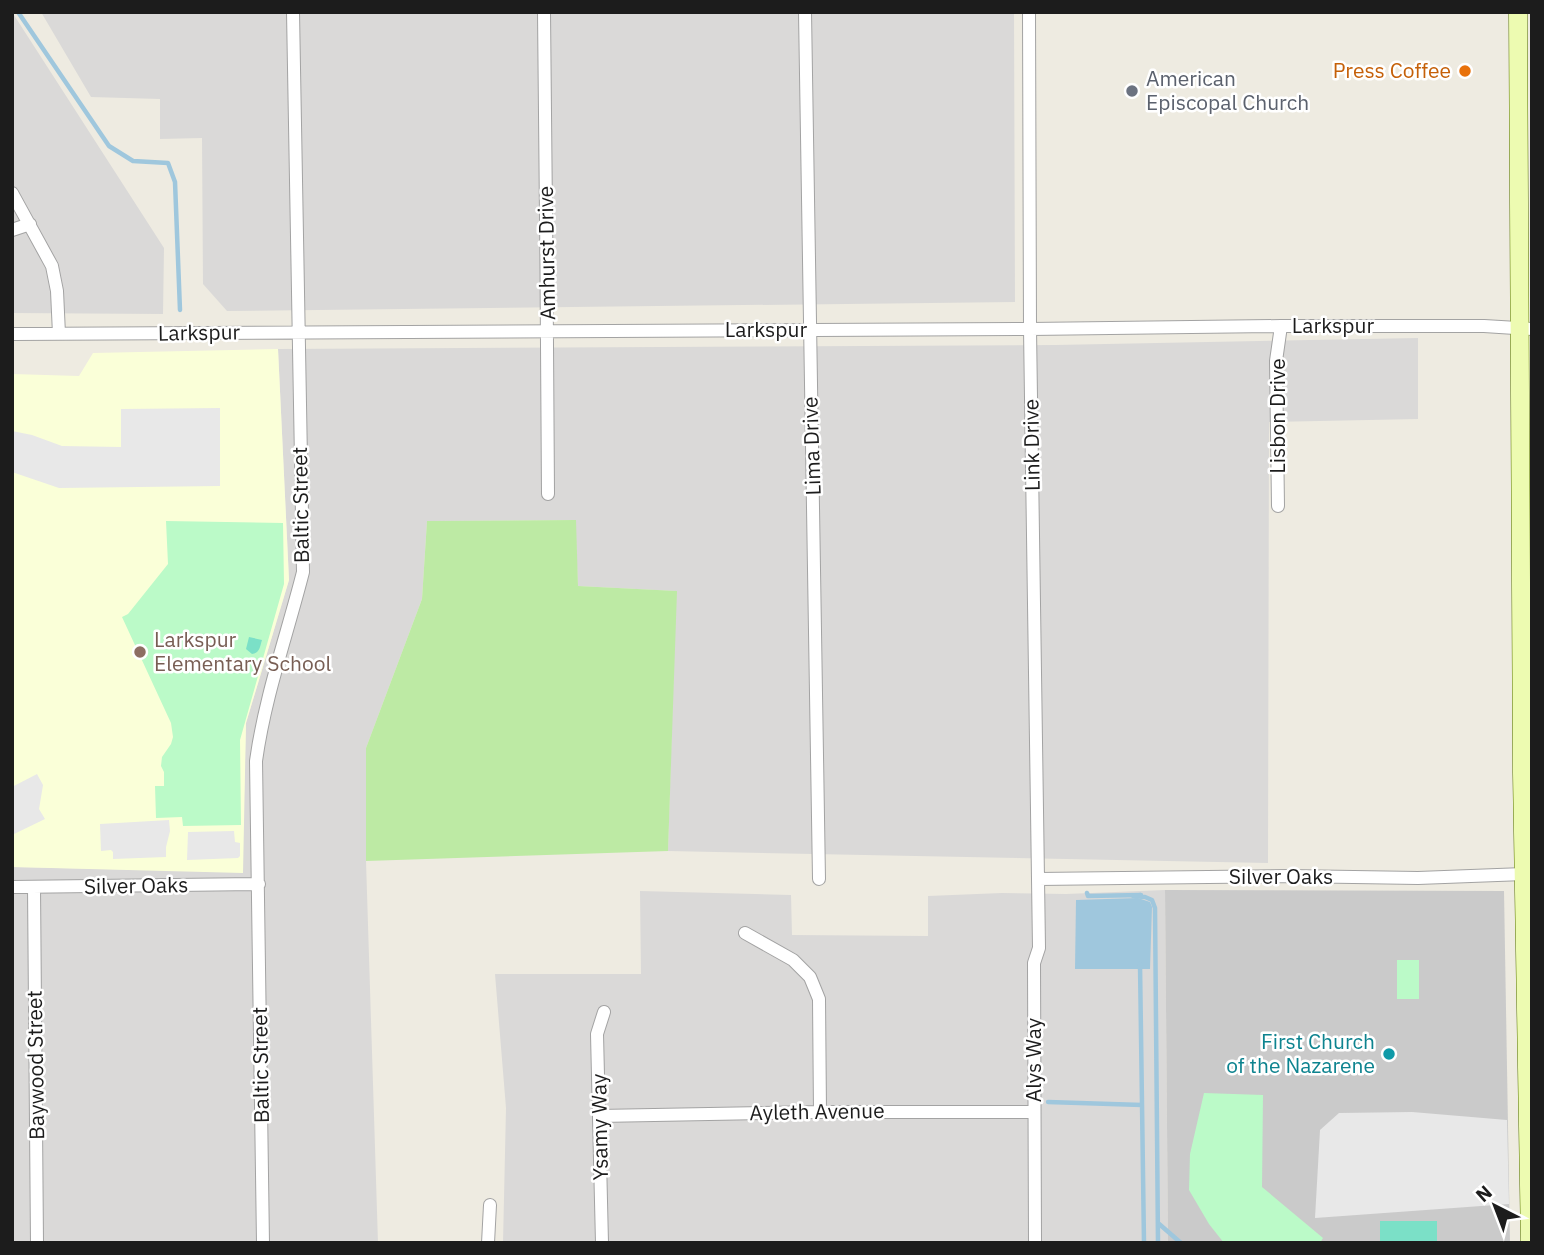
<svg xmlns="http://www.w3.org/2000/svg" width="1544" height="1255" font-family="'IBM Plex Sans',sans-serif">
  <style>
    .residential { fill: #dad9d8 }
    .education { fill: #faffd8 }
    .religious { fill: #cacaca }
    .grass { fill: #bdeaa4 }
    .park { fill: #bbfac8 }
    .pitch { fill: #7be0c7 }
    .parking { fill: #e8e8e8 }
    .water { fill: #9fc7dd }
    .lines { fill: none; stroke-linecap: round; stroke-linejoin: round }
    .stream { stroke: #9fc7dd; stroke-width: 4.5 }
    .minor-casing { stroke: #a3a3a3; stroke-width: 14 }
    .secondary-casing { stroke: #587302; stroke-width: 19 }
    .minor { stroke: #fff; stroke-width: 12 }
    .secondary { stroke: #edfbb1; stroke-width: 18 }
    .food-dot { fill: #e8710a; stroke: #fff; stroke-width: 2.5 }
    .worship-dot { fill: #6b7280; stroke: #fff; stroke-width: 2.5 }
    .education-dot { fill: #8d6e63; stroke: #fff; stroke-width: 2.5 }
    .culture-dot { fill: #0f9aa8; stroke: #fff; stroke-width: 2.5 }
    .labels { text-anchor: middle; stroke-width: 5; stroke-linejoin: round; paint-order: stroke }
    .food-label { font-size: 21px; fill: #c56008; stroke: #fff; text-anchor: end }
    .worship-label { font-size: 21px; fill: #5b616d; stroke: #fff; text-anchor: start }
    .street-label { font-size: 21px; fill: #1c1c1c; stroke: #fff }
    .education-label { font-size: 21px; fill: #785e54; stroke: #fff; text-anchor: start }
    .culture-label { font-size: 21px; fill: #0d838f; stroke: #fff; text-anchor: end }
  </style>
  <rect width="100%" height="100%" fill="#eeebe1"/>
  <path class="residential" d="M12 12 164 248 163 314 12 313Z
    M41 12H1014L1015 302 227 311 203 284 202 138 160 139V99L91 97Z
    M1418 338V419L1269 422 1268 863 668 851 676 591 578 586 575 520 427 521 422 599 366 748V861L378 1243H12V867L242 872 246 723 289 580 278 349 1055 345Z
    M1165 890 1168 1243H503L506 1108 495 974H641L640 891 791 895 792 935 928 936V896L1002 893 1066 894Z"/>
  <path class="education" d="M278 349 289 580 246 723 243 873 12 867V374L79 376 93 353Z"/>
  <path class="religious" d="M1165 890 1504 891 1510 1243H1168Z"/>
  <path class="grass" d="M576 520 578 586 677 591 668 851 366 861V748L422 599 427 521Z"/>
  <path class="park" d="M166 521 283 523 284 584 240 740 241 825 183 826 182 817 156 818 155 786H164V772L161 766 162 757 171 744 173 737 171 723 122 617 128 614 168 564Z
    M1397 960H1419V999H1397Z
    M1204 1093 1263 1095 1262 1187 1323 1238 1320 1243H1224L1209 1224 1189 1190 1190 1154Z"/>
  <path class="pitch" d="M249 637 262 640C260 646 260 653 252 654L246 649Z
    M1380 1221H1437V1243H1380Z"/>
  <path class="parking" d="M220 408V486L59 488 12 472V431L32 435 62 446 121 447V409Z
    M37 774 43 785 39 809 45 819 12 835V787Z
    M169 820 170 831 166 847V857L113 859V852L111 850 101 851 100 824Z
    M234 831 235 842 240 843V856L238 858 187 860 188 832Z
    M1412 1112 1507 1120 1509 1204 1315 1218 1320 1130 1339 1113Z"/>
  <path class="water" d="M1138 898 1150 902 1152 907 1150 969H1075L1076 900Z"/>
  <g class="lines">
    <path class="stream" d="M18 12 109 146 133 161 168 163 175 182 180 310
      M1087 893 1088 896 1141 895 1133 896 1145 897 1152 900 1155 908 1158 1243
      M1140 964 1144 1243
      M1048 1102 1142 1105
      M1158 1223 1181 1243"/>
    <defs>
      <path id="minor" d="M544 12C545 173 548 333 548 494
        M805 12C808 301 816 590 819 879
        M1029 12 1030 329 1039 948 1034 963 1035 1243
        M12 193 52 266 57 291 59 334
        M12 230 30 224
        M12 334 1030 329 1281 326H1484L1532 329
        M1278 506 1276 361 1281 326
        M1038 879 1289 876 1418 878 1524 874
        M12 887 259 884
        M34 887 37 1243
        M745 933 793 960 810 977 819 999 820 1112
        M599 1116 820 1112H1034
        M263 1243 256 761C265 696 287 635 303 572L293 12
        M488 1243 490 1205
        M602 1243 597 1034 604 1012"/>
      <path id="secondary" d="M1518 12 1522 773 1530 1243"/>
    </defs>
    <use href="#minor" class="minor-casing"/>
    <use href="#secondary" class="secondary-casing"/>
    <use href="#minor" class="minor"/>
    <use href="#secondary" class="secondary"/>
  </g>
  <circle class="food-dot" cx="1465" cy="71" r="7"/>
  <circle class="worship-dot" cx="1132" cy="91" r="7"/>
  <circle class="education-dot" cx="140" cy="652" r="7"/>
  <circle class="culture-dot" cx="1389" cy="1054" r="7"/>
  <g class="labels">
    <g class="food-label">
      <text x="1451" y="78">Press Coffee</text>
    </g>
    <g class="worship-label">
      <text x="1146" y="86">American<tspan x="1146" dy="24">Episcopal Church</tspan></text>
    </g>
    <g class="street-label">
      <text transform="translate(547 253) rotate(-91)" y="7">Amhurst Drive</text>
      <text x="1333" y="333">Larkspur</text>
      <text x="766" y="337">Larkspur</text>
      <text transform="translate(199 333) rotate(-1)" y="7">Larkspur</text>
      <text transform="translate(1278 416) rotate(-90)" y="7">Lisbon Drive</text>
      <text transform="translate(1032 445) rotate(-91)" y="7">Link Drive</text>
      <text transform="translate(812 446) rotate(-92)" y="7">Lima Drive</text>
      <text transform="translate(301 505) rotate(-91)" y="7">Baltic Street</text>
      <text x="1281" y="884">Silver Oaks</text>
      <text transform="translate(136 886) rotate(-1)" y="7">Silver Oaks</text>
      <text transform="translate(1034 1060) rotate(-90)" y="7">Alys Way</text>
      <text transform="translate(36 1065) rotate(-91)" y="7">Baywood Street</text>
      <text transform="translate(261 1065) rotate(-91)" y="7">Baltic Street</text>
      <text transform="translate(817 1112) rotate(-1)" y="7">Ayleth Avenue</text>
      <text transform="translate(600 1127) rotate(-91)" y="7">Ysamy Way</text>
    </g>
    <g class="education-label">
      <text x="154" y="647">Larkspur<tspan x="154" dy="24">Elementary School</tspan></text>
    </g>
    <g class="culture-label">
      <text x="1375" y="1049">First Church<tspan x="1375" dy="24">of the Nazarene</tspan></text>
    </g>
  </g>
  <rect width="1544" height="1255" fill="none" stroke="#1c1c1c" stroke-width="28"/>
  <g transform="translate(1495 1206) rotate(318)" stroke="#ffffff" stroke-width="5" paint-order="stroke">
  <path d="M0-5L12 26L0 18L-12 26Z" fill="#1c1c1c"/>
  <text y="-10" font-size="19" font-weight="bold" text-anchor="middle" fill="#1c1c1c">N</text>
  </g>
</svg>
